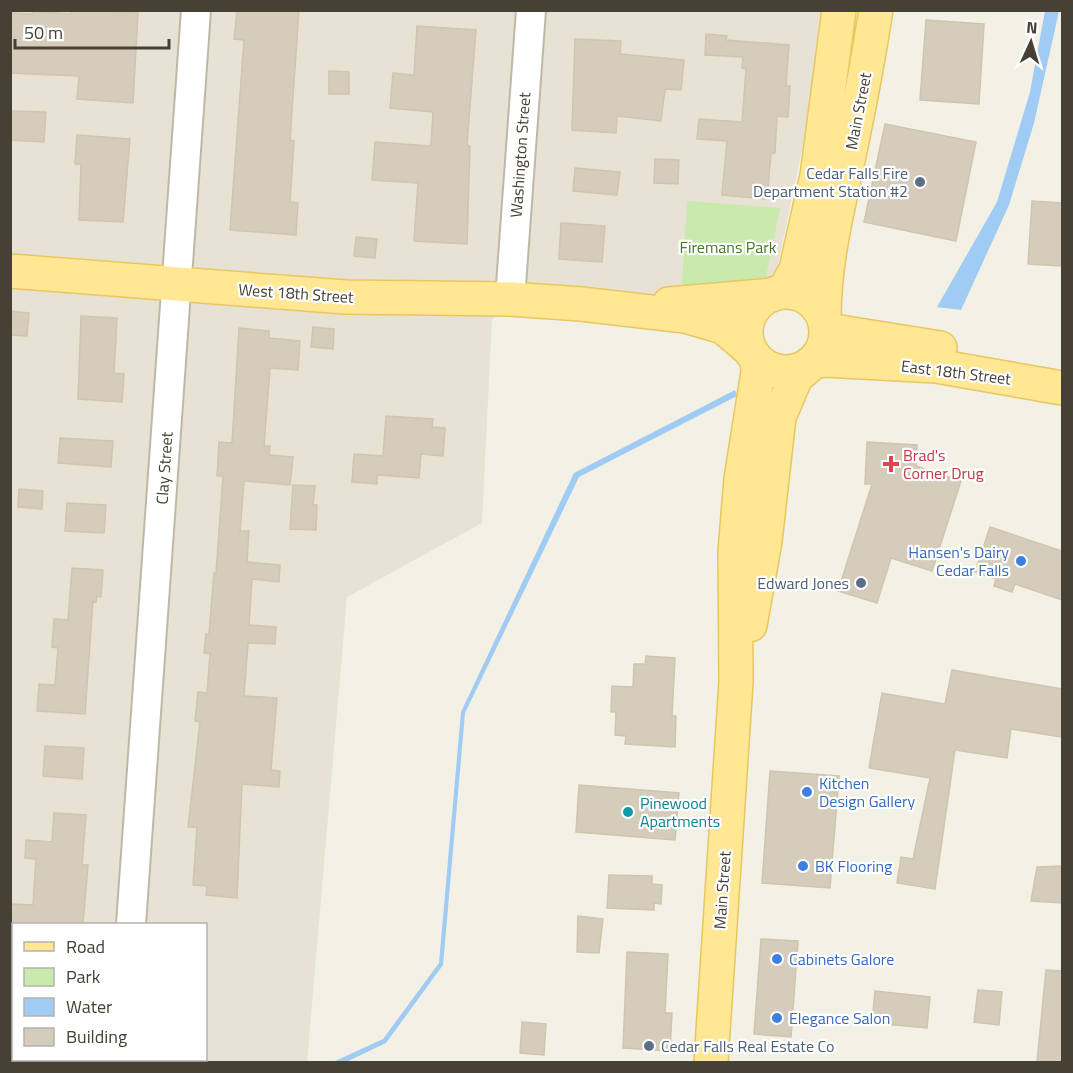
<svg xmlns="http://www.w3.org/2000/svg" width="1073" height="1073" font-family="'Titillium Web',sans-serif">
  <style>
    .residential { fill: #e7e2d3; fill-rule: evenodd }
    .green { fill: #cae9ad }
    .water { fill: #a0cbf2 }
    .building { fill: #d5ccbb; stroke: #d0c5ae; stroke-width: 1.5 }
    .lines { fill: none; stroke-linecap: round; stroke-linejoin: round }
    .minor-casing { stroke: #bfb8a8; stroke-width: 32 }
    .major-casing { stroke: #e7c760; stroke-width: 36 }
    .minor { stroke: #fff; stroke-width: 28 }
    .major { stroke: #ffe793; stroke-width: 33 }
    .service-dot { fill: #5c6f8a; stroke: #fff; stroke-width: 2 }
    .health-dot { fill: #e0444e; stroke: #fff; stroke-width: 2 }
    .shop-dot { fill: #3f7fe0; stroke: #fff; stroke-width: 2 }
    .culture-dot { fill: #0f9aa8; stroke: #fff; stroke-width: 2 }
    .labels { text-anchor: middle; stroke-width: 4.5; stroke-linejoin: round; paint-order: stroke }
    .street-label { font-size: 16px; fill: #464035; stroke: #fff }
    .service-label { font-size: 16px; fill: #4e5e75; stroke: #fff; text-anchor: end }
    .park-label { font-size: 16px; fill: #417926; stroke: #fff }
    .health-label { font-size: 16px; fill: #be3a42; stroke: #fff; text-anchor: start }
    .shop-label { font-size: 16px; fill: #366cbe; stroke: #fff; text-anchor: start }
    .culture-label { font-size: 16px; fill: #0d838f; stroke: #fff; text-anchor: start }
  </style>
  <rect width="100%" height="100%" fill="#f3f0e6"/>
  <path class="residential" d="M10 11H831L769 307 520 295 492 319 482 523 347 597 307 1062H11ZM14 924H206V1060H14Z"/>
  <path class="green" d="M687 201 780 208 763 291 682 285Z"/>
  <path class="water" d="M1045 11H1059L1034 123 1009 205 961 310 937 307 997 202 1030 92Z
    M735 390 737 396 579 477 465 713 443 965 386 1043 346 1062H333L383 1039 439 963 461 712 574 473Z"/>
  <path class="building" d="M71 10 138 12 133 103 77 99 79 76 10 73V13L33 14V11L71 14Z
    M237 10H299L290 140 294 141 290 202 298 203 296 235 230 230 244 40 234 39Z
    M926 20 984 24 979 104 920 100Z
    M417 26 476 30 467 145 470 146 467 244 414 241 418 183 372 180 375 142 431 146 433 112 390 108 393 73 414 75Z
    M706 34 727 36 726 40 789 45 786 86H790L788 117 777 116 775 153H771L767 199 722 195 727 141 697 139 699 119 742 122 746 69 742 68 743 57 705 55Z
    M575 39 621 41 620 54 684 60 681 90 665 89 661 121 617 116 616 133 572 130Z
    M329 71 349 72V94H329Z
    M10 111 46 112 44 142 10 140Z
    M885 124 976 142 956 241 864 222Z
    M77 135 130 139 123 222 79 220 81 164H75Z
    M655 159 679 160 678 184 654 183Z
    M575 168 620 172 617 195 573 191Z
    M1032 201 1062 203V266L1028 264Z
    M561 223 605 226 602 262 559 259Z
    M356 237 377 239 375 258 354 256Z
    M10 311 29 313 27 336 10 335Z
    M81 316 117 318 114 373 124 374 122 402 78 399Z
    M313 327 334 329 333 349 311 347Z
    M239 328 269 331V338L300 341 298 370 270 368 264 446H270L269 455 293 457 290 485 244 481 240 531H249L247 562 280 565 279 582 252 579 249 625 276 627 275 644 248 643 244 696 277 698 271 770 280 771 279 787 242 784 237 898 206 895 207 886 193 885 197 827H188L200 722 195 721 198 692 207 693 210 654 204 653 206 634H209L214 573H216L223 476H217L219 442 232 443Z
    M386 416 433 419 432 427 445 428 443 456 421 454 419 478 377 475V484L352 482 354 454 383 456Z
    M60 438 113 441 111 467 58 463Z
    M867 442 917 445 916 466 961 481 932 571 891 558 877 603 838 591 872 484H865Z
    M293 485 315 486 313 505H317L316 530 290 529Z
    M19 489 43 491 42 509 18 507Z
    M67 503 106 505 104 533 65 531Z
    M990 527 1062 551V600L1015 584 1012 592 994 586 996 579 975 572Z
    M72 568 103 570 101 597 97 596 96 602 93 601 85 714 37 711 39 684 55 685 58 648 52 647 54 619 68 620Z
    M646 656 675 658 672 716H676L675 747 625 744 626 736 615 735 616 712H611L612 686 633 687 634 664H645Z
    M952 670 1062 689V737L1011 729 1007 758 955 750 935 889 897 883 901 857 913 859 930 778 869 768 882 693 945 704Z
    M45 746 84 748 82 779 43 776Z
    M770 771 839 776 830 888 762 883Z
    M579 785 679 793 675 840 576 832Z
    M54 813 86 815 82 865H88L83 924H10V904L33 905 36 859 25 858 26 840 52 842Z
    M1062 866V903L1031 901 1037 867Z
    M609 875 652 876V884L662 885 661 904 654 903V910L607 908Z
    M578 916 603 919 599 953 577 952Z
    M761 939 798 941 791 1037 754 1034Z
    M627 952 668 954 665 1013H672L670 1051 623 1048Z
    M1046 970 1062 971V1062H1037Z
    M978 990 1002 992 999 1025 974 1022Z
    M875 991 930 997 927 1028 872 1023Z
    M522 1022 546 1024 544 1055 520 1053Z"/>
  <g class="lines">
    <defs>
      <path id="minor" d="M510 299 531 10
        M131 924 196 10
        M122 1062V1060"/>
      <path id="major" d="M10 271 345 297 510 299 581 304 685 316 723 327 749 349
        M784 292 796 269 817 176 839 10
        M746 332a40 40 0 1 1 80 0a40 40 0 1 1-80 0Z
        M669 304 772 295
        M824 318C824 257 840 201 852 141 861 98 869 54 876 10
        M827 330 940 348
        M812 362 825 360 936 366 1062 388
        M750 625 765 541 779 417 796 377 809 366
        M711 1062 736 682 735 552 741 479 758 372 757 360"/>
    </defs>
    <use href="#minor" class="minor-casing"/>
    <use href="#major" class="major-casing"/>
    <use href="#minor" class="minor"/>
    <use href="#major" class="major"/>
  </g>
  <g class="service-dot">
    <circle cx="920" cy="182" r="6"/>
    <circle cx="861" cy="583" r="6"/>
    <circle cx="649" cy="1046" r="6"/>
  </g>
  <path class="health-dot" d="M888 455h6v6h6v6h-6v6h-6v-6h-6v-6h6z"/>
  <g class="shop-dot">
    <circle cx="1021" cy="561" r="6"/>
    <circle cx="807" cy="792" r="6"/>
    <circle cx="803" cy="866" r="6"/>
    <circle cx="777" cy="959" r="6"/>
    <circle cx="777" cy="1018" r="6"/>
  </g>
  <circle class="culture-dot" cx="628" cy="812" r="6"/>
  <g class="labels">
    <g class="street-label">
      <text transform="translate(858 111) rotate(-79)" y="6">Main Street</text>
      <text transform="translate(520 155) rotate(-86)" y="6">Washington Street</text>
      <text transform="translate(296 293) rotate(4)" y="6">West 18th Street</text>
      <text transform="translate(956 372) rotate(7)" y="6">East 18th Street</text>
      <text transform="translate(164 468) rotate(-86)" y="6">Clay Street</text>
      <text transform="translate(722 890) rotate(-86)" y="6">Main Street</text>
    </g>
    <g class="service-label">
      <text x="908" y="179">Cedar Falls Fire<tspan x="908" dy="18">Department Station #2</tspan></text>
      <text x="849" y="589">Edward Jones</text>
      <text x="661" y="1052" text-anchor="start">Cedar Falls Real Estate Co</text>
    </g>
    <g class="park-label">
      <text x="728" y="253">Firemans Park</text>
    </g>
    <g class="health-label">
      <text x="903" y="461">Brad's<tspan x="903" dy="18">Corner Drug</tspan></text>
    </g>
    <g class="shop-label">
      <text x="1009" y="558" text-anchor="end">Hansen's Dairy<tspan x="1009" dy="18">Cedar Falls</tspan></text>
      <text x="819" y="789">Kitchen<tspan x="819" dy="18">Design Gallery</tspan></text>
      <text x="815" y="872">BK Flooring</text>
      <text x="789" y="965">Cabinets Galore</text>
      <text x="789" y="1024">Elegance Salon</text>
    </g>
    <g class="culture-label">
      <text x="640" y="809">Pinewood<tspan x="640" dy="18">Apartments</tspan></text>
    </g>
  </g>
  <rect width="1073" height="1073" fill="none" stroke="#464035" stroke-width="24"/>
  <rect x="12" y="923" width="195" height="138" fill="#ffffff" stroke="#b5b3ae" stroke-width="1.5"/>
  <rect x="24" y="942" width="30" height="9" fill="#ffe793" stroke="#b5b3ae" stroke-width="1.5"/>
  <text x="66" y="953" font-size="18" fill="#464035">Road</text>
  <rect x="24" y="968" width="30" height="18" fill="#cae9ad" stroke="#b5b3ae" stroke-width="1.5"/>
  <text x="66" y="983" font-size="18" fill="#464035">Park</text>
  <rect x="24" y="998" width="30" height="18" fill="#a0cbf2" stroke="#b5b3ae" stroke-width="1.5"/>
  <text x="66" y="1013" font-size="18" fill="#464035">Water</text>
  <rect x="24" y="1028" width="30" height="18" fill="#d5ccbb" stroke="#b5b3ae" stroke-width="1.5"/>
  <text x="66" y="1043" font-size="18" fill="#464035">Building</text>
  <g transform="translate(1031 42) rotate(4)" stroke="#ffffff" stroke-width="4.5" paint-order="stroke">
  <path d="M0-4.5L10 22L0 15L-10 22Z" fill="#464035"/>
  <text y="-9" font-size="16" font-weight="bold" text-anchor="middle" fill="#464035">N</text>
  </g>
  <path d="M15 39v9h154v-9" fill="none" stroke="#464035" stroke-width="3"/>
  <text x="24" y="39" font-size="18" fill="#464035" stroke="#ffffff" stroke-width="4.5" paint-order="stroke">50 m</text>
</svg>
